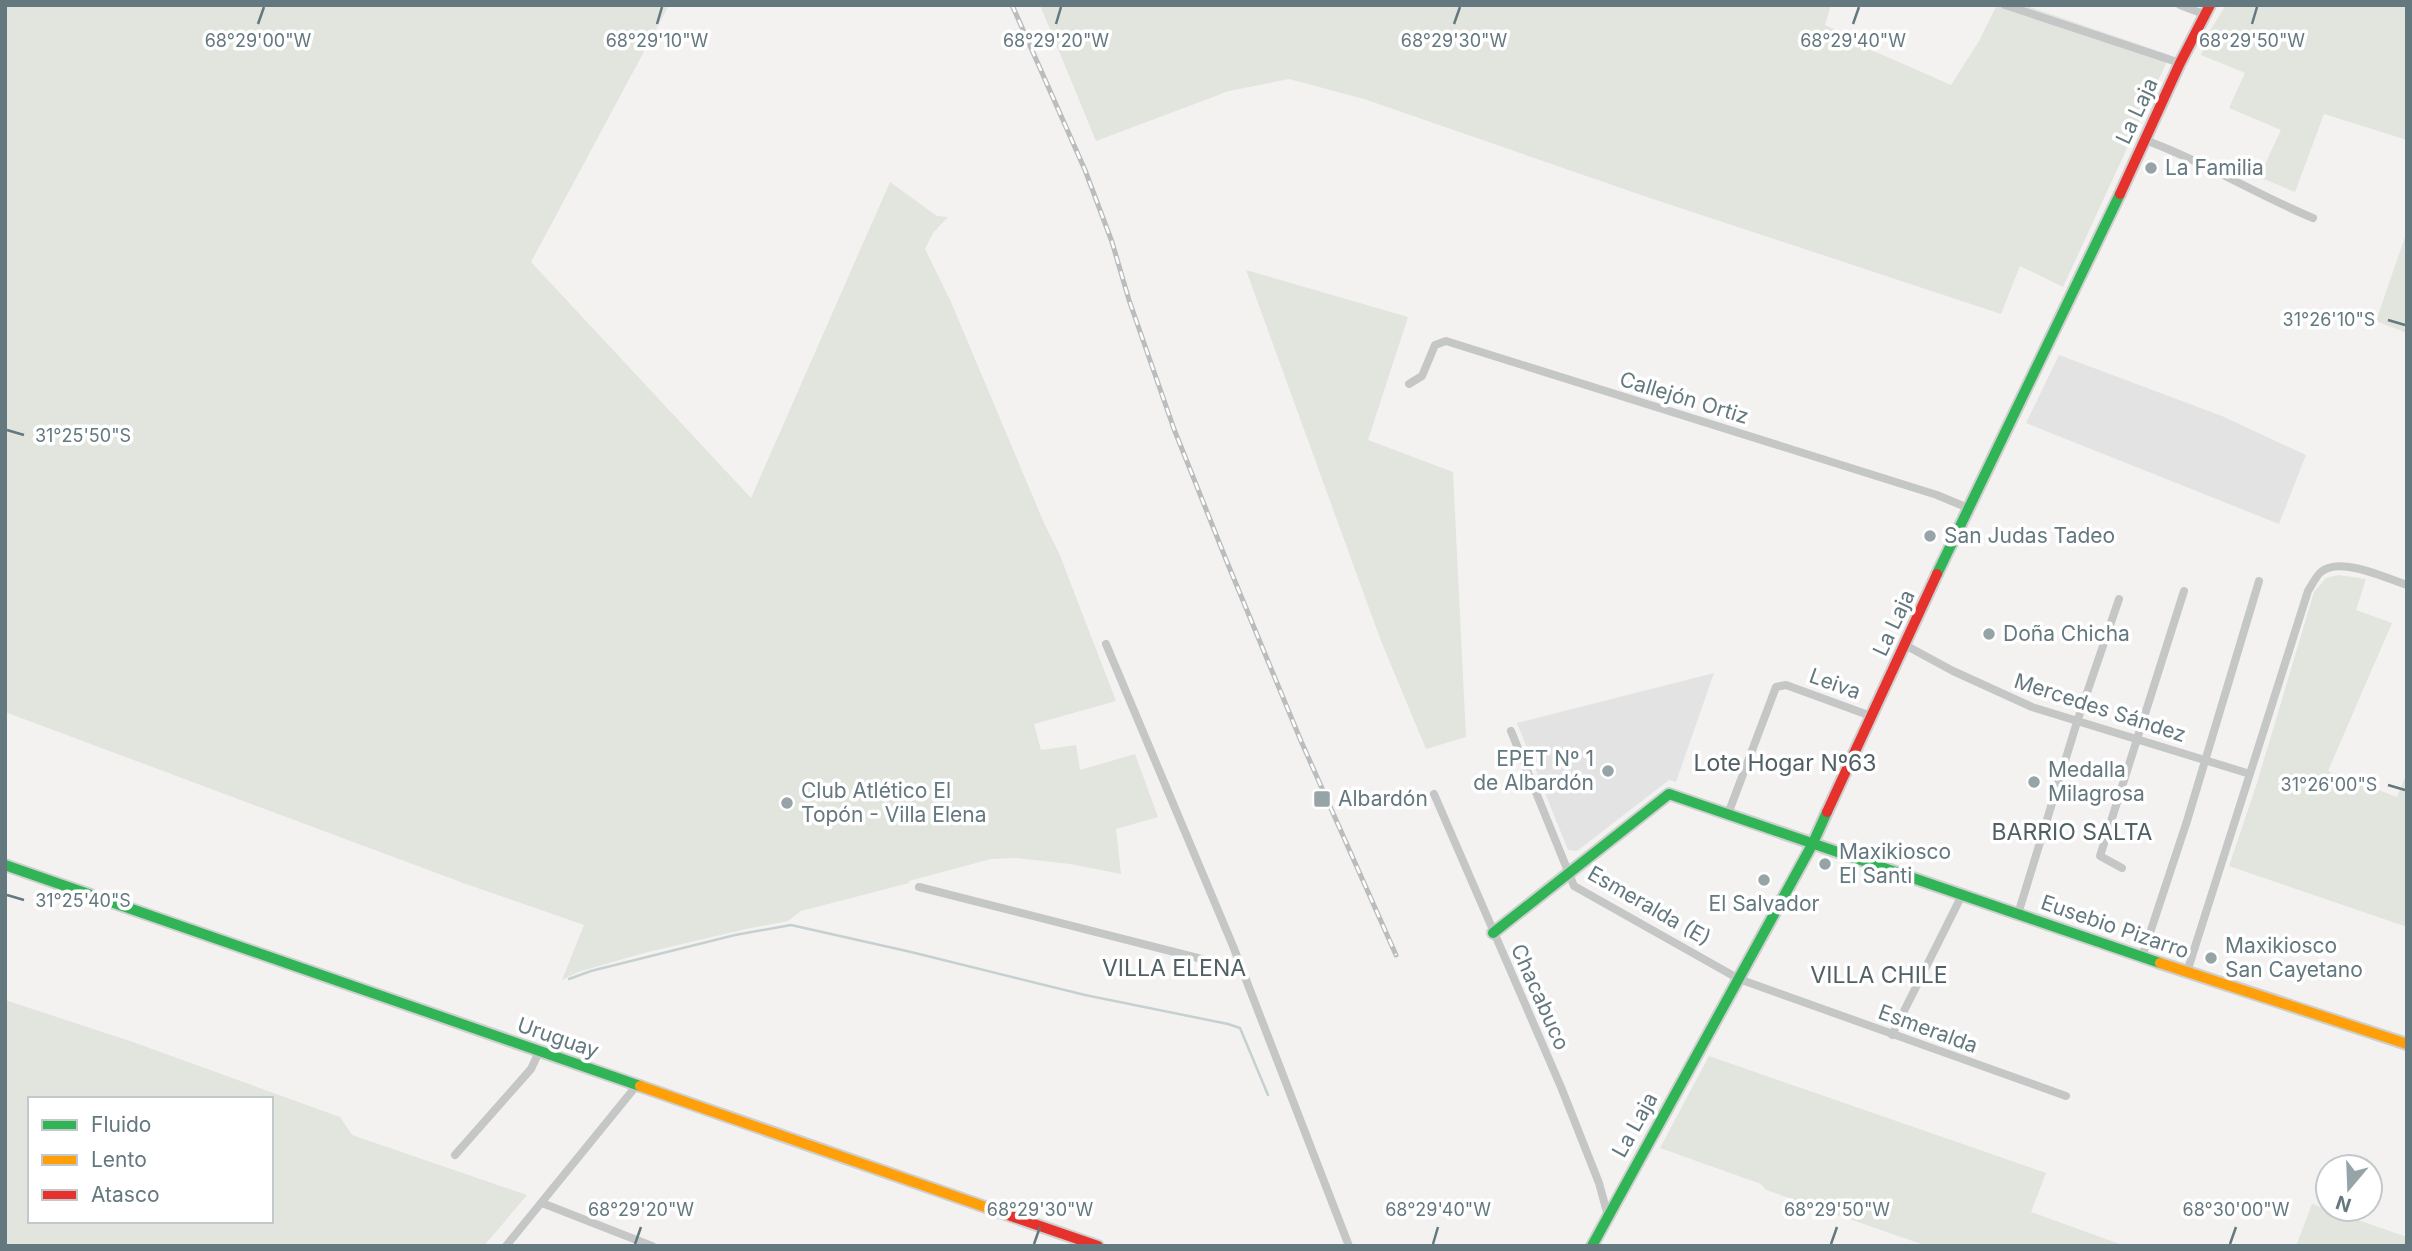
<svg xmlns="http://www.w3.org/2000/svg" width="2412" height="1251" font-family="Inter,sans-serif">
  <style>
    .built { fill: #e3e3e3 }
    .green { fill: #e2e4de; fill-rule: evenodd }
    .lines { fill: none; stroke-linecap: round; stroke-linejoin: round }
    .stream { stroke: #c5d0d1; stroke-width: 2.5 }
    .fast-casing { stroke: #cecfcf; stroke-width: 14 }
    .slow-casing { stroke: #cecfcf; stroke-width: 14 }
    .jam-casing { stroke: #cecfcf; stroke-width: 14 }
    .street { stroke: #c5c7c6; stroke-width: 8 }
    .fast { stroke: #30b455; stroke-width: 10 }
    .slow { stroke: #ff9f0a; stroke-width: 10 }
    .jam { stroke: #e5322d; stroke-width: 10 }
    .rail-casing { stroke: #babcbd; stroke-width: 5 }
    .rail { stroke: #fff; stroke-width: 2.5; stroke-dasharray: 8; stroke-linecap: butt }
    .ticks { fill: none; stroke: #64787f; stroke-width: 2.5 }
    .poi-dot { fill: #96a3a7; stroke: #fff; stroke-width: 2.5 }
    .labels { text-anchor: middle; stroke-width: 7; stroke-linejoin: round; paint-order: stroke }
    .street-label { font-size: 21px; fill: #64787f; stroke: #fff }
    .poi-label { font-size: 21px; fill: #64787f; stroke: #fff; text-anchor: start }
    .neighbourhood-label { font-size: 23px; fill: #516065; stroke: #fff }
    .ticks-label { font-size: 18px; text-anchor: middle; fill: #64787f; stroke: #fff; stroke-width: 7; stroke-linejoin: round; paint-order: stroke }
  </style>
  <rect width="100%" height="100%" fill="#f3f2f1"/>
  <path class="built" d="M2059 355 2222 416 2306 455 2279 524 2026 423Z
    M1714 673 1676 782 1669 780 1577 851 1568 850 1517 723Z"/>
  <path class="green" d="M5 5H669L531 262 751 498 890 182 937 216 948 217 933 233 925 249 951 302 1044 523 1059 553 1116 701 1034 724 1041 750 1076 745 1080 770 1135 754 1158 817 1116 829 1121 874 1070 864 1015 858 991 859 909 881V883L801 911 788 921 746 929 644 953 578 972 562 980 584 925 466 884 5 712Z
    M1040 5H1831L1825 25 1853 38 1851 41 1951 85 1979 41 1997 5H2024L2170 55 2063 287 2020 266 2001 314 1647 197 1364 99 1289 79 1229 91 1096 141Z
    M2226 5H2407V140L2324 114 2295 192 2259 177 2281 130 2229 108 2245 73 2201 55 2208 34Z
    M2407 231V333L2376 321Z
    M1246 270 1408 317 1368 440 1453 472 1466 737 1426 749 1381 641Z
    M2338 575 2366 579 2356 610 2392 623 2328 771 2397 797 2407 772V927L2229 866 2257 783 2314 592 2326 578Z
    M5 1000 130 1041 340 1117 352 1135 527 1195 484 1246H5ZM30 1099H271V1221H30Z
    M1709 1056 2046 1173 2031 1212 2125 1246H1927L1766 1190 1761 1184 1660 1148Z
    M2312 1204 2407 1237V1246H2296Z"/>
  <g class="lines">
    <path class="stream" d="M569 979 591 971 735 935 791 925 911 952 1085 995 1228 1024 1240 1028 1268 1095"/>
    <defs>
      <path id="fast" d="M1937 574 2120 194
        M5 865 640 1086
        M1493 933 1669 794 2160 963
        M1592 1246 1812 845 1827 812"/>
      <path id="slow" d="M2160 963 2407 1044
        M640 1086 1011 1216"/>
      <path id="jam" d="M2120 194 2180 63 2210 5
        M1827 812 1937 574
        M1011 1216 1098 1246"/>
    </defs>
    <use href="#fast" class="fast-casing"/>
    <use href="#slow" class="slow-casing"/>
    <use href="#jam" class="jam-casing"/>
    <path class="street" d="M2005 5 2180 63
      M2180 5 2206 15
      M2145 140C2203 161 2255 194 2313 218
      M1409 384 1422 376 1435 345 1446 341 1937 495 1968 508
      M1106 644 1233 946 1349 1246
      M1905 645 1953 671 2032 707 2250 774
      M1511 731 1574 886 1739 979 2066 1096
      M1434 794 1561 1087 1599 1183 1608 1216
      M1728 814 1776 687 1786 685 1871 716
      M2122 868 2100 856 2184 591
      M919 887 1241 969
      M2018 914 2077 722 2119 599
      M2142 957 2187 821 2259 581
      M2187 972 2308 591C2312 585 2316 576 2321 572 2340 556 2386 578 2407 585
      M1892 1035 1962 895
      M455 1155 531 1069 539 1052
      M542 1203 652 1246
      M506 1246 637 1085"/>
    <use href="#fast" class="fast"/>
    <use href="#slow" class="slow"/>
    <use href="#jam" class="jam"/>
    <defs>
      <path id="rail" d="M1012 5 1085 170 1112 242 1129 300 1174 429 1227 562 1301 741 1396 955"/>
    </defs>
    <use href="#rail" class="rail-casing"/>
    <use href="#rail" class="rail"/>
  </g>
  <path class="ticks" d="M258 24 264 7M657 24 662 7M1056 24 1061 7M1454 24 1460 7M1853 24 1859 7M2252 24 2257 7M2388 320 2405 325M7 430 24 435M2388 785 2405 790M7 895 24 900M635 1244 641 1227M1034 1244 1040 1227M1433 1244 1438 1227M1831 1244 1837 1227M2230 1244 2236 1227"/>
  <g class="poi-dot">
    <circle cx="2151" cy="168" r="7"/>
    <circle cx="1930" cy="536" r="7"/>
    <circle cx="1989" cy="634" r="7"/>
    <circle cx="1608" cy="771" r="7"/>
    <circle cx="2034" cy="782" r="7"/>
    <rect x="1313" y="790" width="18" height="18" rx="3.5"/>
    <circle cx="787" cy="803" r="7"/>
    <circle cx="1825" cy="864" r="7"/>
    <circle cx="1764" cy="880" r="7"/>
    <circle cx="2211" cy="958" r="7"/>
  </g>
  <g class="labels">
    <g class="street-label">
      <text transform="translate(2137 111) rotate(-65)" y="7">La Laja</text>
      <text transform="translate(1684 398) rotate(17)" y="7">Callejón Ortiz</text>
      <text transform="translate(1894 623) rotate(-65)" y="7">La Laja</text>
      <text transform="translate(1835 684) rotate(20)" y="7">Leiva</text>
      <text transform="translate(2100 708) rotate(18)" y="7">Mercedes Sández</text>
      <text transform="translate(1649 906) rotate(30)" y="7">Esmeralda (E)</text>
      <text transform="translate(2115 927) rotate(19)" y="7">Eusebio Pizarro</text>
      <text transform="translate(1540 997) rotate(66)" y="7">Chacabuco</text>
      <text transform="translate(1928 1029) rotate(20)" y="7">Esmeralda</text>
      <text transform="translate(558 1038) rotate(19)" y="7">Uruguay</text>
      <text transform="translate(1635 1125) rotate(-61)" y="7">La Laja</text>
    </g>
    <g class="poi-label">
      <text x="2165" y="175">La Familia</text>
      <text x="1944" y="543">San Judas Tadeo</text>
      <text x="2003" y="641">Doña Chicha</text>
      <text x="1594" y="766" text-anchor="end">EPET Nº 1<tspan x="1594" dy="24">de Albardón</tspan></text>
      <text x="2048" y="777">Medalla<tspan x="2048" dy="24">Milagrosa</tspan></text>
      <text x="801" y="798">Club Atlético El<tspan x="801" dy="24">Topón - Villa Elena</tspan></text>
      <text x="1338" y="806">Albardón</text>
      <text x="1839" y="859">Maxikiosco<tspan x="1839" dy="24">El Santi</tspan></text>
      <text x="1764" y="911" text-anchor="middle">El Salvador</text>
      <text x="2225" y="953">Maxikiosco<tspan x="2225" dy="24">San Cayetano</tspan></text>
    </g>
    <g class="neighbourhood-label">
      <text x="1785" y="771">Lote Hogar Nº63</text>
      <text x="2072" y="840">BARRIO SALTA</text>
      <text x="1174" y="976">VILLA ELENA</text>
      <text x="1879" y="983">VILLA CHILE</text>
    </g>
  </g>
  <g class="ticks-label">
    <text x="258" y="47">68°29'00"W</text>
    <text x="657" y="47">68°29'10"W</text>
    <text x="1056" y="47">68°29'20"W</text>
    <text x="1454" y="47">68°29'30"W</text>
    <text x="1853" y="47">68°29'40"W</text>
    <text x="2252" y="47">68°29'50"W</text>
    <text x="2329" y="326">31°26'10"S</text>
    <text x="83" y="442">31°25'50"S</text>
    <text x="2329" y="791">31°26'00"S</text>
    <text x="83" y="907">31°25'40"S</text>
    <text x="641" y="1216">68°29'20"W</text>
    <text x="1040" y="1216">68°29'30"W</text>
    <text x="1438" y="1216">68°29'40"W</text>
    <text x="1837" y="1216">68°29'50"W</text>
    <text x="2236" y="1216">68°30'00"W</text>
  </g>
  <rect width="2412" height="1251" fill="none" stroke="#64787f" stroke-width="14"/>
  <rect x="28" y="1097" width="245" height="126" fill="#ffffff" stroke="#c1c9cc" stroke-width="2"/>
  <rect x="42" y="1120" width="35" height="10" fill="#30b455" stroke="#c1c9cc" stroke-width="2"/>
  <text x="91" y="1132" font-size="21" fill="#64787f">Fluido</text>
  <rect x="42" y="1155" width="35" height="10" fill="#ff9f0a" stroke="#c1c9cc" stroke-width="2"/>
  <text x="91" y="1167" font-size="21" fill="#64787f">Lento</text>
  <rect x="42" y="1190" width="35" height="10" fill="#e5322d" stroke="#c1c9cc" stroke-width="2"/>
  <text x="91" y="1202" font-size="21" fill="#64787f">Atasco</text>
  <g transform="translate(2349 1188) rotate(199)"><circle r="33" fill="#ffffff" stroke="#c1c9cc" stroke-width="2"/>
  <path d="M0-5L12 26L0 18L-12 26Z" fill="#96a3a7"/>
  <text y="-10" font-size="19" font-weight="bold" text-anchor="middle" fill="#64787f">N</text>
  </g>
</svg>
